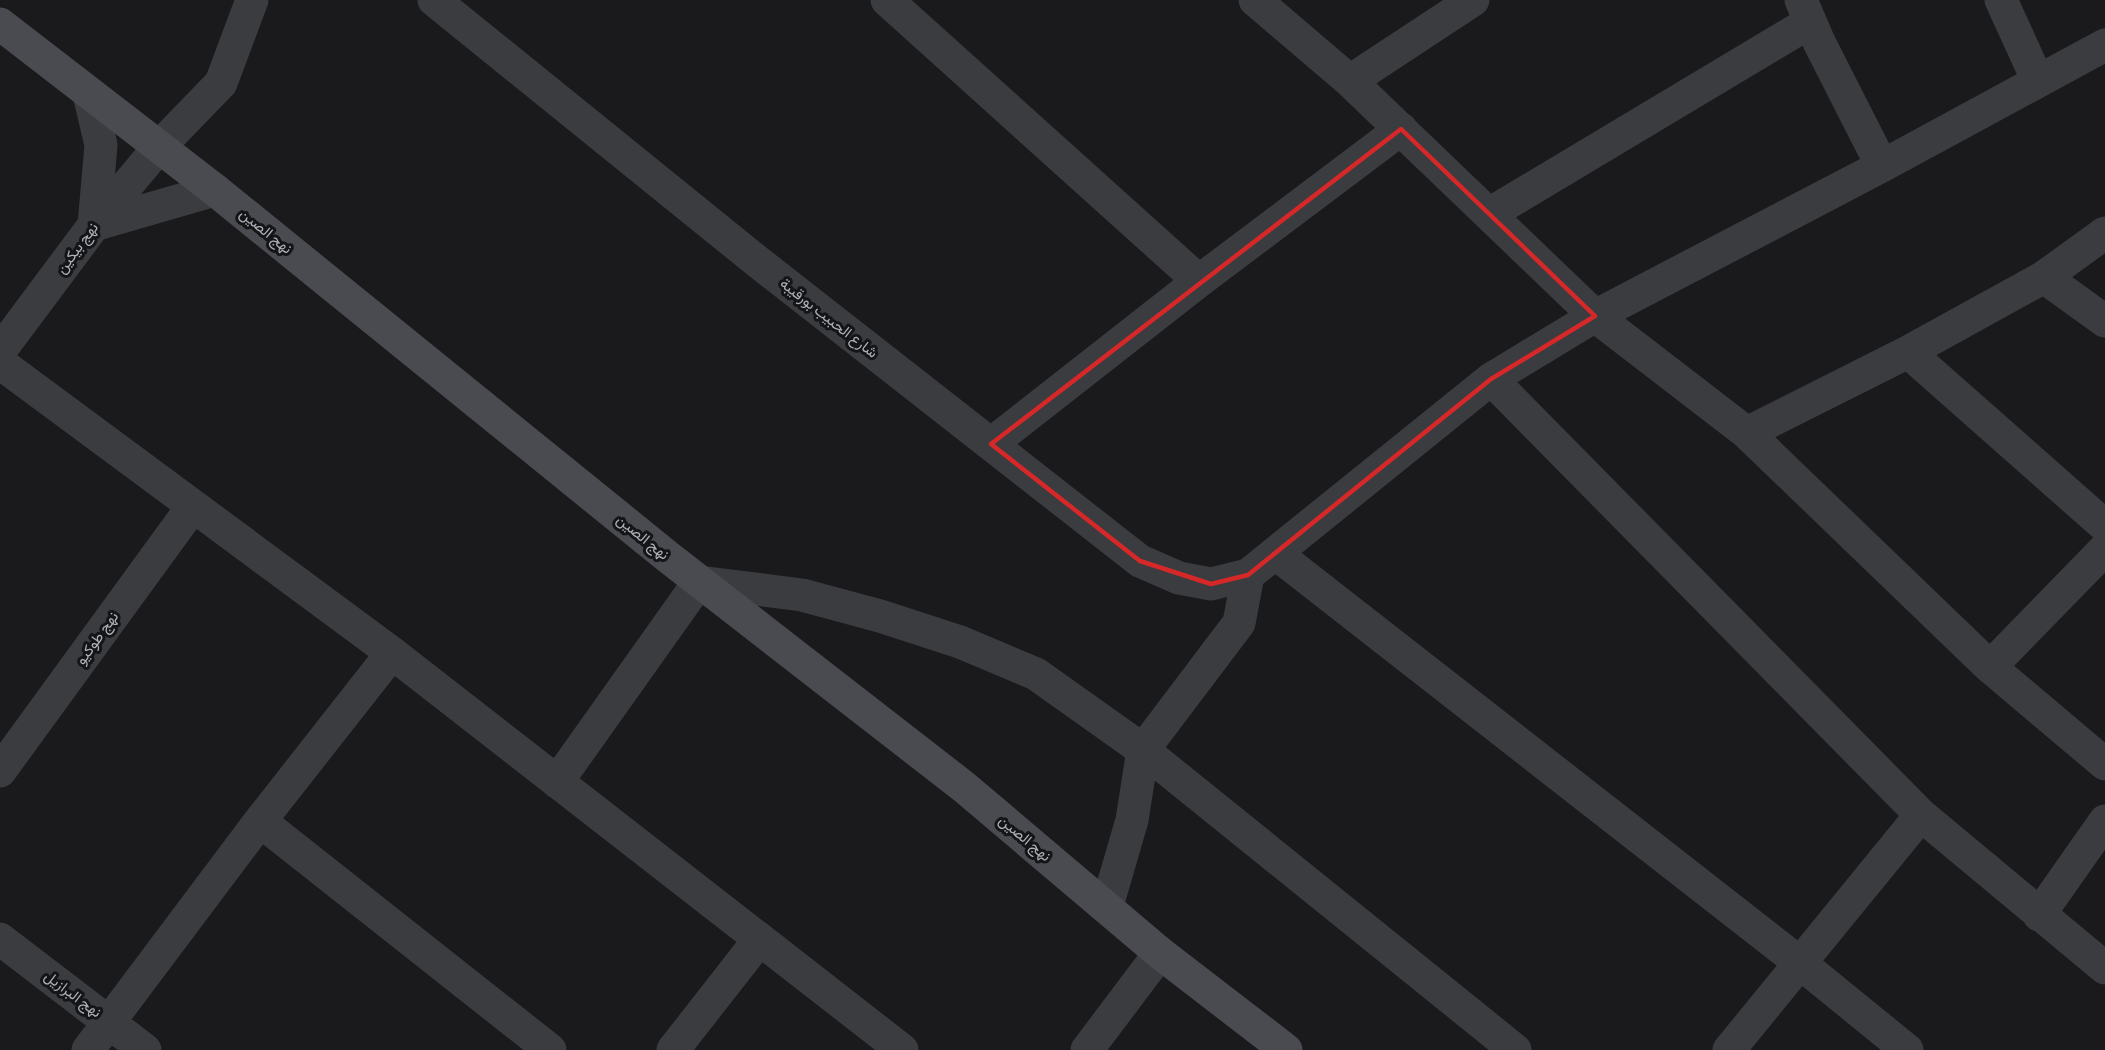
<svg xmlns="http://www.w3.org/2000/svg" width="2105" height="1050" font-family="Manrope,Vazirmatn,sans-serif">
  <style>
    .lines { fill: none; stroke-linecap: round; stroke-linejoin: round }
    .street { stroke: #3b3c40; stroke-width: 33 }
    .secondary { stroke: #4a4b50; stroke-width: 33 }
    .marked { fill: none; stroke: #d62828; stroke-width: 4.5; stroke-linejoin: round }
    .labels { text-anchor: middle; stroke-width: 6; stroke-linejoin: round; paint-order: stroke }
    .street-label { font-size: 15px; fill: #aeb1ba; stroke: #151517 }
  </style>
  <rect width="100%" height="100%" fill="#1a1a1c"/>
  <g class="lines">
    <path class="street" d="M434 0 758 262 1140 561 1179 578 1211 584 1248 575
      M887 0 1199 281
      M1255 0 1350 81 1595 316 1747 433 1990 667 2105 764
      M1801 0 1819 42 1882 166
      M2001 0 2038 81
      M1350 81 1473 0
      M89 94 101 145 94 225 215 190
      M1491 213 1810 22
      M2044 277 2105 321
      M0 351 94 225 159 147 221 83 252 0
      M1908 352 2105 526
      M0 363 392 653 902 1050
      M1491 379 1921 815 2105 968
      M1747 433 1908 352 2044 277 2105 233
      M991 444 1199 281 1401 129
      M1275 553 1800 963 1907 1050
      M1990 667 2105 549
      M0 771 193 506
      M557 782 699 582 802 595 880 616 960 642 1036 674 1143 750 1515 1050
      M260 821 550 1050
      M1107 906 1132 820 1143 750 1239 623 1248 575 1491 379 1595 316 1882 166 2105 45
      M2039 915 2105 821
      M0 939 145 1050
      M88 1050 260 821 392 653
      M673 1050 759 940
      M1087 1050 1160 953
      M1729 1050 1921 815"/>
    <path class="secondary" d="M0 24 215 190 668 557 964 787 1160 953 1286 1050"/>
  </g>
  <path class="marked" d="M1401 129 1595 316 1491 379 1248 575 1211 584 1140 561 991 444Z"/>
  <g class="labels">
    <g class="street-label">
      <text transform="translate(266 231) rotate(39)" y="5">نهج الصين</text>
      <text transform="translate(77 248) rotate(-53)" y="5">نهج بيكين</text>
      <text transform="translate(829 318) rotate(38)" y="5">شارع الحبيب بورقيبة</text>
      <text transform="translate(643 537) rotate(39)" y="5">نهج الصين</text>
      <text transform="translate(97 638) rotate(-54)" y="5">نهج طوكيو</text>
      <text transform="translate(1025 838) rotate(40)" y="5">نهج الصين</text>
      <text transform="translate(73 994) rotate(37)" y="5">نهج البرازيل</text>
    </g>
  </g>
</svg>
